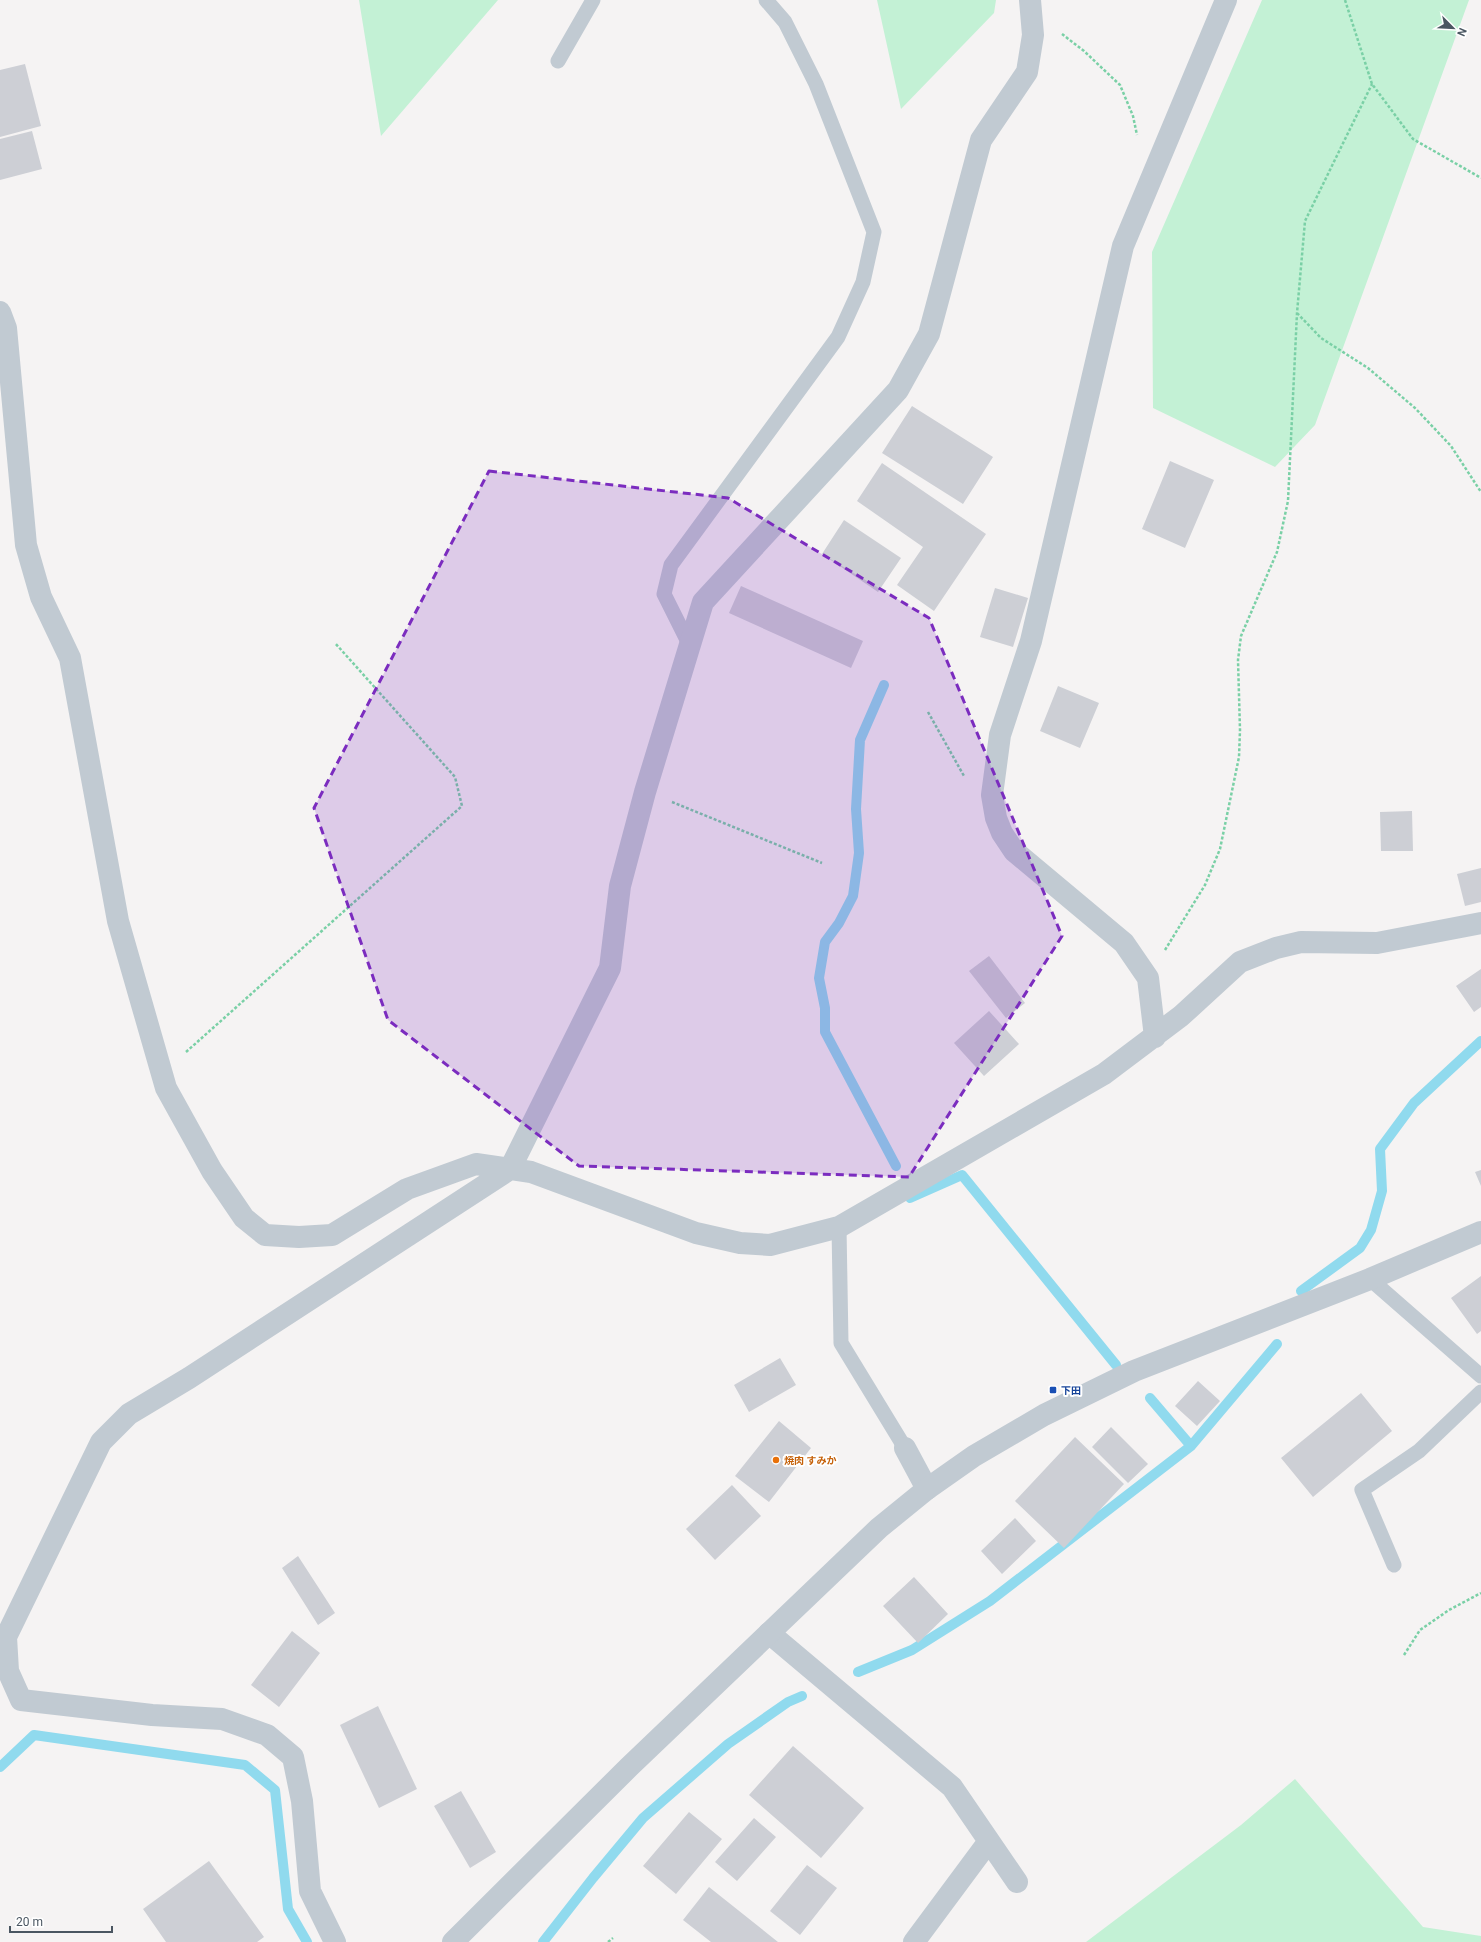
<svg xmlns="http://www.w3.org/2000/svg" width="1481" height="1942" font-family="Roboto,'Noto Sans JP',sans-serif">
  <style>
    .green { fill: #c3f1d5 }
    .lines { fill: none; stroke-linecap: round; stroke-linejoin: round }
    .stream { stroke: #90daee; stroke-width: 10 }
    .building { fill: #cdcfd5 }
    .path { stroke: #7ad0a6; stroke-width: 2.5; stroke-dasharray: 3 2; stroke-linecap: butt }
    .service { stroke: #c1cad2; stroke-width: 15 }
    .minor { stroke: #c1cad2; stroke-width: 22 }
    .tertiary { stroke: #c1cad2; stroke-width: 22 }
    .marked { fill: #7b2cbf; fill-opacity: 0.2; stroke: #7b2cbf; stroke-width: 3; stroke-dasharray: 8 5; stroke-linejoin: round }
    .transit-dot { fill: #1a4fb4; stroke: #fff; stroke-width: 1.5 }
    .food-dot { fill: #e8710a; stroke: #fff; stroke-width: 1.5 }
    .labels { text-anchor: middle; stroke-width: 4; stroke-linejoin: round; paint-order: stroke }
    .transit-label { font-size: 10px; font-weight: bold; fill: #164399; stroke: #fff; text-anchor: start }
    .food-label { font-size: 10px; font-weight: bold; fill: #c56008; stroke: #fff; text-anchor: start }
  </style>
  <rect width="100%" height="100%" fill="#f5f3f3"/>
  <path class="green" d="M359 0H498L381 136Z
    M877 0H996L994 13 901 109Z
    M1262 0H1469L1315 425 1275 467 1153 408 1152 252Z
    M1295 1779 1423 1927 1481 1936V1942H1086L1241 1825Z"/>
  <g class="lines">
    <path class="stream" d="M884 685 860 740 856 809 859 853 853 896 839 923 825 942 819 978 825 1008V1032L896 1166
      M910 1198 962 1175 1116 1365
      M1301 1291 1360 1248 1371 1230 1382 1191 1380 1149 1414 1103 1481 1041
      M1150 1398 1191 1446
      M858 1672 912 1650 990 1601 1191 1446 1277 1344
      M0 1767 34 1735 245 1765 275 1790 288 1909 307 1942
      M543 1942 593 1878 643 1818 728 1744 788 1702 802 1696"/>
  </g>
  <path class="building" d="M25 64 41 126 0 137V70Z
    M32 131 42 169 0 180V139Z
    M912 406 993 457 963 504 882 453Z
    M1170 461 1214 480 1185 548 1142 529Z
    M882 463 986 534 934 611 897 585 923 547 857 501Z
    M844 520 901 558 878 592 822 554Z
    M741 586 863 641 851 668 729 613Z
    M995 588 1028 598 1013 647 980 637Z
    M1058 686 1099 703 1080 748 1040 731Z
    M1412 811 1413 851H1381L1380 812Z
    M1481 868V902L1465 906 1457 874Z
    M989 956 1025 1003 1006 1018 969 971Z
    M1481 969V1007L1474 1012 1456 986Z
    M989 1011 1019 1044 984 1076 954 1043Z
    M1481 1170V1186L1475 1172Z
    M1481 1276V1331L1477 1334 1451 1298Z
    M780 1358 796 1385 749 1412 734 1385Z
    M1198 1381 1220 1401 1197 1426 1175 1406Z
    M1361 1393 1392 1431 1313 1497 1281 1458Z
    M779 1421 811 1448 769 1502 735 1476Z
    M1111 1427 1148 1464 1128 1483 1092 1447Z
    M1075 1437 1124 1484 1064 1548 1015 1501Z
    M732 1485 761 1516 715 1560 686 1529Z
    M1015 1518 1036 1541 1002 1574 981 1551Z
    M298 1556 335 1613 318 1625 282 1568Z
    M914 1577 948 1614 918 1643 883 1606Z
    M292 1631 320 1653 279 1707 251 1685Z
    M378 1706 417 1789 379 1808 340 1725Z
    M793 1746 864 1808 821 1858 749 1795Z
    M461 1791 496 1852 470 1868 434 1806Z
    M689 1812 722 1839 676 1894 643 1866Z
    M754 1818 776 1837 737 1881 715 1862Z
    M209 1861 264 1937 257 1942H166L143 1909Z
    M807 1865 837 1888 800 1935 770 1911Z
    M709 1887 778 1942H711L683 1920Z"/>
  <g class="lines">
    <path class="path" d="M1345 0 1372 84 1413 139 1481 178
      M1062 34 1084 51 1120 85 1133 116 1137 135
      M1297 313 1321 338 1368 368 1415 408 1451 446 1481 492
      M928 712 964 776
      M672 802 822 863
      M1165 950 1205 885 1220 849 1239 757 1240 730 1238 660 1241 636 1277 552 1288 501 1297 313 1305 221 1372 84
      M186 1052 462 806 455 777 335 643
      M1404 1655 1420 1630 1449 1610 1481 1593
      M608 1942 613 1938"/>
    <path class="service" d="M558 61 593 0
      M690 646 664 594 671 565 838 337 863 282 874 232 816 84 785 22 766 0
      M839 1227 841 1343 905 1448
      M1370 1279 1481 1376
      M1394 1565 1362 1490 1419 1451 1481 1392"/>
    <path class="minor" d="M0 312 6 328 26 545 41 597 70 658 118 921 166 1088 212 1171 244 1218 265 1235 299 1237 332 1235 407 1189 476 1164 531 1172 696 1233 740 1243 770 1245 839 1227 1104 1074 1181 1016 1240 962 1276 948 1301 942 1377 943 1481 923
      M1155 1037 1148 978 1124 943 1014 851 1002 833 996 818 992 795 1000 735 1031 641 1123 246 1226 0
      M905 1448 927 1489
      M769 1633 952 1787 1017 1882
      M335 1942 310 1891 302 1801 293 1757 267 1735 222 1719 152 1715 21 1700 8 1671 6 1637 101 1442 129 1414 189 1378 510 1169 610 968 620 886 645 792 703 602 898 390 929 334 981 140 1027 72 1033 35 1030 0
      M914 1942 989 1841"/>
    <path class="tertiary" d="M453 1942 629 1767 879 1528 927 1489 974 1456 1044 1415 1134 1371 1370 1279 1481 1232"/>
  </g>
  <path class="marked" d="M489 471 728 498 929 618 1062 936 909 1177 579 1166 388 1020 314 808Z"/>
  <rect class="transit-dot" x="1049" y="1386" width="8" height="8" rx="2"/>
  <circle class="food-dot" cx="776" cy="1460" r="4"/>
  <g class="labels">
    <g class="transit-label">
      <text x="1061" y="1394">下田</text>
    </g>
    <g class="food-label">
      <text x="784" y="1464">焼肉 すみか</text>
    </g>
  </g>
  <g transform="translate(1453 28) rotate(114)" stroke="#ffffff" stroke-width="3" paint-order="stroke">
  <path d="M0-3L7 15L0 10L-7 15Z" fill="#4a5661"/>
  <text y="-6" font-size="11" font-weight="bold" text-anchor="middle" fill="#4a5661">N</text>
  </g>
  <path d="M10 1926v6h102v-6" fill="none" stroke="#4a5661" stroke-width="2"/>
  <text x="16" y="1926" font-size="12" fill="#4a5661" stroke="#ffffff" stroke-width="3" paint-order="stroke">20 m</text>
</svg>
